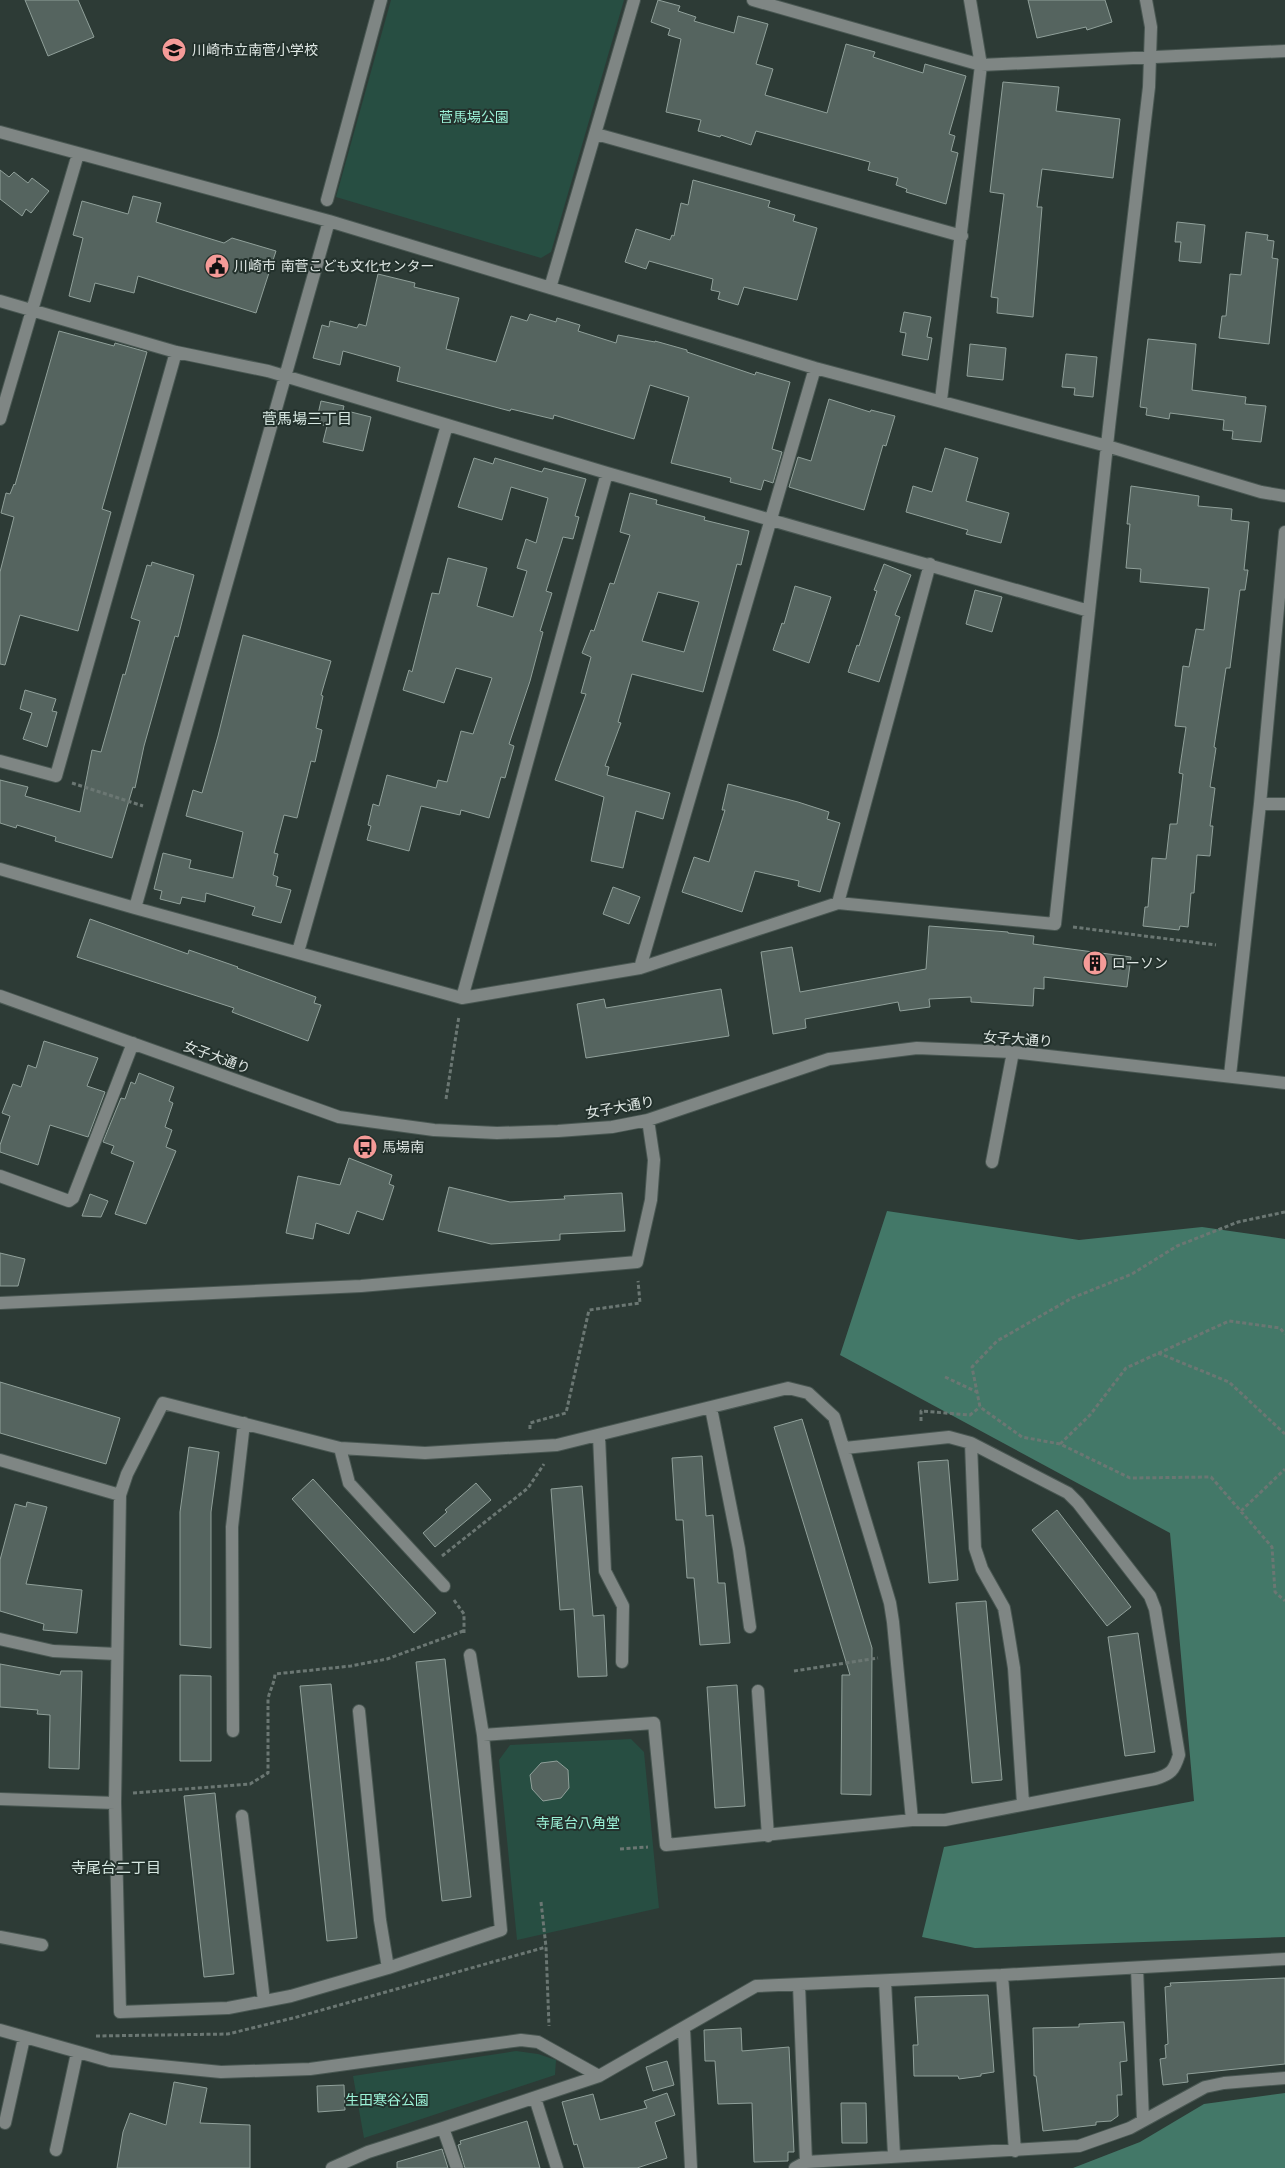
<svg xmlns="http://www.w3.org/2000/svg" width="1285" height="2168" font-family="'DejaVu Sans','Noto Sans JP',sans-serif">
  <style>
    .green { fill: #274e42 }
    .forest { fill: #437868 }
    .building { fill: #55645f; stroke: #90a09a; fill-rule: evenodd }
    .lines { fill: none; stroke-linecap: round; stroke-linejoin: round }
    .minor-casing { stroke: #495752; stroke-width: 14 }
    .path { stroke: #6b7773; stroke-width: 3; stroke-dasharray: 4 2.5; stroke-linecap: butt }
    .minor { stroke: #7f8684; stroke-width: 12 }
    .labels { text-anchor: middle; stroke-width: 4; stroke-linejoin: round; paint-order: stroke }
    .poi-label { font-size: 14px; fill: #dfe7e4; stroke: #23312c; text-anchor: start }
    .park-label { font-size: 14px; fill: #9bf2d7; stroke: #23312c }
    .street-label { font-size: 14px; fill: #dfe7e4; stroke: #23312c }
    .neighbourhood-label { font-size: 15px; fill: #d7e8e2; stroke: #23312c }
  </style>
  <rect width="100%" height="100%" fill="#2d3b36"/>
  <path class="green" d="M391 0H624L551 252 541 258 336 197Z
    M631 1739 644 1752 659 1908 517 1940 499 1760 510 1745Z
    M516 2051 538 2054 556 2060 555 2075 364 2138 353 2076Z"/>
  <path class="forest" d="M887 1211 1079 1240 1202 1227 1285 1239V1937L975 1948 922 1937 944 1847 1194 1801 1170 1533 840 1355Z
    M1285 2093V2168H1073L1140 2142 1204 2104Z"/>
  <path class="building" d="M25 0H78L94 37 48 56Z
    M658 0 680 6 678 11 696 17 694 21 734 33 738 16 768 24 756 64 773 69 765 95 827 113 846 44 875 52 873 57 923 73 925 64 966 76 949 134 955 136 951 151 958 153 946 204 906 192 907 189 896 185 898 178 868 170 870 162 756 131 751 145 721 135 720 137 698 131 701 120 666 112 681 39 668 35 670 29 651 22Z
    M1028 0H1105L1112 22 1087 30 1086 27 1037 38Z
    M1003 82 1059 87 1056 111 1120 119 1113 178 1042 169 1037 207H1042L1033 317 997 313 998 298 991 297 1004 194 990 192Z
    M0 170 9 177 14 172 28 183 32 178 49 191 31 213 26 209 22 216 0 199Z
    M693 180 770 201 768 207 795 215 793 221 817 228 797 300 744 287 738 305 718 299 720 292 711 290 713 279 649 261 646 269 625 262 636 229 670 240 672 235 674 236 681 203 688 205Z
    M133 196 161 203 156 222 224 243 232 238 276 251 256 313 138 276 134 293 95 283 90 302 69 296 83 238 73 235 82 201 128 214Z
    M1177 222 1205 225 1201 263 1179 261 1181 242H1175Z
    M1246 232 1268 235 1267 240 1274 241 1272 258 1278 259 1269 344 1219 338 1222 316H1226L1230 274 1241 275Z
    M378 274 415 283 414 287 459 298 446 349 496 362 511 316 527 321 530 314 556 322 557 318 580 325 578 331 616 343 618 335 655 342V341L687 350V352L755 375 756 372 790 382 772 449 782 452 773 483 764 480 761 490 730 482 731 478 671 463 689 397 650 385 634 439 554 415 553 419 511 409 510 411 397 381 400 367 343 351 340 365 313 358 322 325 329 327 330 321 357 328 359 324 366 326Z
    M904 312 931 317 927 337 932 338 928 360 902 355 906 333 900 332Z
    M59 331 114 346 115 343 147 352 102 509 111 512 78 631 20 615 5 665 0 664V572L14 517 1 513 6 493 10 494 14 484 15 485Z
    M1148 339 1196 344 1192 390 1246 397 1245 404 1266 406 1261 442 1232 439 1233 431 1223 430 1224 420 1170 413 1169 419 1146 415 1147 408 1140 407Z
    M970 344 1006 348 1003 380 967 376Z
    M1066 354 1097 357 1093 397 1074 395 1075 388 1062 387Z
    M829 399 870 412 871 410 895 416 886 446 883 445 864 510 789 487 798 457 811 461Z
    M321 401 344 406 343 410 371 417 363 451 323 442 327 426 316 423Z
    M945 448 978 458 966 501 1009 513 1001 543 966 534 968 530 906 512 913 486 932 492Z
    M474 458 493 464 495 458 542 472 544 468 586 479 575 516 579 517 573 539 563 537 546 591 552 593 540 631 543 632 530 681 509 744 514 746 505 778 501 777 489 818 461 810 460 815 421 806 409 851 367 840 371 826 368 825 373 804 379 806 387 775 436 788 438 780 447 782 461 731 473 734 492 678 456 668 444 703 403 690 409 670 412 672 432 593 439 594 448 558 487 568 477 606 513 617 527 571 517 568 526 539 536 543 548 498 511 487 502 520 458 507Z
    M1131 486 1199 496 1198 506 1232 509 1231 520 1249 522 1244 570H1248L1245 590H1240L1230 668H1226L1214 747 1216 748 1210 787 1215 788 1210 826H1213L1210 856 1197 855 1194 893H1191L1188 927 1180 926 1179 930 1143 926 1145 907H1148L1152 858 1166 859 1170 824H1177L1183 774 1179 773 1186 727 1175 726 1183 666 1189 667 1196 629 1204 630 1209 588 1140 582 1141 569 1126 568 1130 524H1127Z
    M630 493 657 500 656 504 705 517 704 520 749 531 741 565 737 564 703 692 632 674 618 722 621 723 605 766 609 767 607 775 670 793 663 819 636 811 623 868 591 861 604 797 555 780 586 694 581 693 591 657 582 653 591 630 594 631 610 583 614 584 630 535 620 532ZM658 592 699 602 684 652 642 641Z
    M152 562 194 575 178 637 175 636 144 746 135 788 133 787 112 858 55 841 56 837 17 825 16 828 0 823V780L28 787 25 796 80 812 92 750 101 752 123 674 125 675 140 621 131 618 147 565 151 566Z
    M884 564 911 575 895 615 900 617 879 682 848 672 857 645 859 646 877 591 874 590Z
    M795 586 831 597 809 663 773 650 782 623 784 624Z
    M975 590 1002 597 992 632 966 624Z
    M243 635 331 661 321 695 323 696 316 728 322 730 315 762 311 761 297 818 284 815 274 853 278 854 273 875 278 877 276 886 291 890 281 923 252 915 255 907 206 893 205 902 182 897 180 904 160 899 162 891 154 889 163 853 191 860 189 868 233 878 243 832 186 816 193 790 202 793 218 736Z
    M25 690 56 699 52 711 57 712 47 747 23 739 32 713 20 709Z
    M728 784 798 802 829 812 827 819 840 823 820 892 798 886 799 881 755 871 742 912 682 892 694 857 709 862 725 810H722Z
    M613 887 640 897 629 924 603 914Z
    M90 919 188 954 189 950 238 967 237 968 316 997 314 1003 321 1005 308 1041 232 1012 234 1008 77 957Z
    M929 926 1008 932V933L1034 936 1033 944 1131 957 1127 987 1044 977V989L1034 988 1033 1006 971 1002V997L929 999 930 1007 900 1011 898 1002 805 1019 806 1028 773 1034 761 952 792 947 800 992 926 969Z
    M721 989 729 1036 586 1058 577 1004 604 999 606 1008Z
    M44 1041 98 1058 87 1086 105 1092 88 1137 50 1125 38 1165 0 1152V1145L10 1116 2 1113 13 1084 21 1087 28 1065 36 1068Z
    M139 1073 174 1087 169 1101 173 1103 165 1127 172 1130 166 1147 176 1151 146 1224 115 1214 134 1162 111 1153 114 1146 103 1142 121 1098 125 1099 131 1082 135 1084Z
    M349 1158 392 1175 389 1184 394 1186 383 1220 357 1211 349 1234 316 1223 313 1239 286 1233 298 1176 340 1185Z
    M449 1187 510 1202 565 1199 564 1196 622 1193 625 1231 560 1234V1240L491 1244 438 1231Z
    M90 1194 108 1201 101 1217 82 1216Z
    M0 1253 25 1259 18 1286H0Z
    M0 1382 120 1418 106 1464 0 1433Z
    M802 1419 872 1648 871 1795 841 1794 842 1675H850L774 1427Z
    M189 1447 219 1452 211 1512V1648L180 1645V1512Z
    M702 1456 706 1516 713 1515 718 1583H725L730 1643 700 1645 694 1578H687L683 1520H676L672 1458Z
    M948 1460 958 1580 929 1583 918 1462Z
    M313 1479 436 1613 414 1633 292 1499Z
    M476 1483 491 1500 435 1547 423 1533 447 1512 445 1510Z
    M582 1486 593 1616 604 1615 607 1676 578 1677 574 1609 560 1610 551 1489Z
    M27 1502 47 1507 26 1584 82 1590 77 1633 43 1630 44 1624 0 1611V1560L15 1504 26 1507Z
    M1057 1510 1131 1607 1107 1626 1032 1530Z
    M986 1601 1002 1780 972 1783 956 1603Z
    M1138 1633 1155 1752 1125 1756 1108 1637Z
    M445 1659 471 1897 442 1901 416 1662Z
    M0 1664 60 1675 61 1671H82L79 1769 49 1768 50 1715 37 1714 38 1710 0 1707Z
    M180 1675 211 1676V1761H180Z
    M331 1684 357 1938 327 1941 300 1686Z
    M737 1685 745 1806 715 1808 707 1687Z
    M557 1761 568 1770 569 1788 561 1798 543 1801 532 1789 530 1775 541 1763Z
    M215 1793 234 1974 204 1977 184 1796Z
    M1285 1978V2064L1187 2074 1188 2082 1163 2085 1160 2059 1166 2058 1165 2045 1168 2044 1165 1987 1171 1986 1170 1983Z
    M988 1995 994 2072 981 2074V2076L959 2079 958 2076H914L913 2045H918L915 1997Z
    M1124 2022 1127 2061 1120 2062 1122 2095H1117L1118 2116 1111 2121 1096 2122V2125L1043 2131 1036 2076H1034L1033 2028 1079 2027V2024Z
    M741 2028 742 2051 789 2047 794 2152H788V2161L754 2162 752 2103 718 2104 715 2061H705L704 2030Z
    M667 2061 674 2085 653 2091 646 2067Z
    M174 2082 207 2088 200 2123 250 2125V2168H117L123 2132 130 2113 166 2125Z
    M344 2085 345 2110 318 2112 317 2086Z
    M667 2093 675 2115 655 2122 667 2158 637 2168H584L577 2144 574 2145 562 2102 593 2094 600 2120 647 2108 644 2101Z
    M841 2103H866L867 2143H842Z
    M527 2121 540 2168H465L458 2145 461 2144 460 2141Z
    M442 2149 448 2168H397V2162Z"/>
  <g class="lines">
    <defs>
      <path id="minor" d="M753 0 981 65 1285 51
        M0 132 329 221 815 368 1107 446 1261 492 1285 496
        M596 134 962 236
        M327 200 381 0
        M550 288 634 0
        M0 301 176 352 268 371 607 473 1089 611
        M941 400 981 65 970 0
        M0 419 78 154
        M0 761 56 776 176 352
        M1260 804H1285
        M0 869 135 908 462 998 640 968 838 903 1055 924 1109 427 1149 87 1151 27 1146 0
        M838 903 930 564
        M135 908 329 221
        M298 952 447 425
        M640 968 815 368
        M0 996 339 1117 434 1130 497 1133 558 1131 612 1127 648 1120 829 1059 917 1048 1013 1052 1285 1083
        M462 998 607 473
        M1230 1075 1260 804 1285 532
        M992 1162 1013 1052
        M0 1176 69 1201 73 1198 133 1043
        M0 1303 361 1286 637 1262 651 1200 654 1160 648 1120
        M711 1408 739 1549 750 1627
        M599 1436 605 1571 623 1606 622 1662
        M971 1443 975 1548 982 1569 1004 1608 1007 1625 1014 1668 1023 1803
        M340 1448 349 1483 444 1586
        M0 1460 120 1495
        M0 1639 53 1651 117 1654
        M470 1655 483 1735 501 1930 388 1968 291 1996 228 2008 120 2012 115 1803 120 1495 127 1474 163 1403 340 1448 425 1453 557 1445 788 1388 808 1393 834 1417 877 1559 890 1603 893 1622 912 1820
        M758 1691 768 1836
        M359 1711 380 1920 388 1968
        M233 1731 232 1527 244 1423
        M483 1735 654 1723 666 1845 912 1820H945L1155 1779C1171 1774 1174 1771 1179 1755L1155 1609 1150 1596 1078 1503 1068 1493 971 1443 949 1437 845 1448
        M0 1799 115 1803
        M242 1816 264 2001
        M0 1937 42 1945
        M1137 1968 1143 2120
        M1002 1975 1015 2151
        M885 1981 894 2155
        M799 1985 806 2162
        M684 2029 691 2168
        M0 2030 110 2061 221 2072 310 2069 521 2040 538 2042 599 2076
        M535 2098 557 2168
        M5 2123 24 2038
        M443 2128 457 2168
        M56 2150 77 2053
        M332 2168 368 2152 443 2128 599 2076 756 1986 1002 1975 1285 1959
        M795 2168 806 2162 1079 2146 1130 2128 1205 2087 1224 2083 1285 2078"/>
    </defs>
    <use href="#minor" class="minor-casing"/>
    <path class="path" d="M72 783 143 806
      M1073 927 1216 945
      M446 1099 459 1016
      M1285 1212 1238 1222 1177 1246 1132 1274 1072 1298 997 1341 972 1367 980 1407 1022 1437 1060 1444 1130 1478 1211 1477 1272 1547 1275 1592 1285 1601
      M1158 1353 1229 1382 1285 1434
      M945 1377 977 1392
      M921 1421V1411L970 1415 980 1407
      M530 1429V1423L566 1413 589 1310 640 1303 638 1281
      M1060 1444 1090 1415 1126 1368 1229 1321 1280 1328 1285 1334
      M1241 1511 1285 1469
      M442 1556 528 1488 544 1464
      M454 1600 464 1614V1633
      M794 1671 878 1658
      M133 1793 250 1784 268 1773V1699C270 1689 274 1685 275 1674L351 1666 387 1659 463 1631
      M620 1849 648 1847
      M541 1902 546 1947 549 2026
      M96 2036 228 2034 297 2017 546 1947"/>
    <use href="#minor" class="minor"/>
  </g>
  <defs>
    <symbol id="school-disc" viewBox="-11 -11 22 22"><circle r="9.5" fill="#f59b98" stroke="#23312c"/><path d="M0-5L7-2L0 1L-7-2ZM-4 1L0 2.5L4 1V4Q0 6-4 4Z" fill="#111"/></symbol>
    <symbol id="civic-disc" viewBox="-11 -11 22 22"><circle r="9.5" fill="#f59b98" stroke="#23312c"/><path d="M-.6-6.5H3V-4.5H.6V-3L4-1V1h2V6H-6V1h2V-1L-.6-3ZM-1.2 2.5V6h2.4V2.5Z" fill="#111"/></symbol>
    <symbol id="building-disc" viewBox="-11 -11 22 22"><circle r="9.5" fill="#f59b98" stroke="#23312c"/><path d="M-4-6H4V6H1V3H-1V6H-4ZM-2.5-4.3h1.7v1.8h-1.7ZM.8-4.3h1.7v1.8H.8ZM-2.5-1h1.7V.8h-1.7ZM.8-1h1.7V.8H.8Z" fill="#111"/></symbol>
    <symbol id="bus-disc" viewBox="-11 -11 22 22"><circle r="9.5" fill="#f59b98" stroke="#23312c"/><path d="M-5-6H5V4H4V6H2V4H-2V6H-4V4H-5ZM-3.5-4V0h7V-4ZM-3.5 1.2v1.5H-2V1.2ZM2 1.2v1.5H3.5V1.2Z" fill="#111"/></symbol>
  </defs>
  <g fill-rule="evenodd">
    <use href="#school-disc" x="160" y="36" width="28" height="28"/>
    <use href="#civic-disc" x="203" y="252" width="28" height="28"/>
    <use href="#building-disc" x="1081" y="949" width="28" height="28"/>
    <use href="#bus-disc" x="351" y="1133" width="28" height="28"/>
  </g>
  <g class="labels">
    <g class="poi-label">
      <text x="192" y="55">川崎市立南菅小学校</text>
      <text x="234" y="271">川崎市 南菅こども文化センター</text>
      <text x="1112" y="968">ローソン</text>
      <text x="382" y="1152">馬場南</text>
    </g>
    <g class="park-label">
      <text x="474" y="122">菅馬場公園</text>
      <text x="578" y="1828">寺尾台八角堂</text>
      <text x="387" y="2105">生田寒谷公園</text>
    </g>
    <g class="street-label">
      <text transform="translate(1018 1039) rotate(4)" y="5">女子大通り</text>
      <text transform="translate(217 1057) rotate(20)" y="5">女子大通り</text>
      <text transform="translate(620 1107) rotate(-10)" y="5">女子大通り</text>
    </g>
    <g class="neighbourhood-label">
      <text x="307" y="424">菅馬場三丁目</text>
      <text x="116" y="1873">寺尾台二丁目</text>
    </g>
  </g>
</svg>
